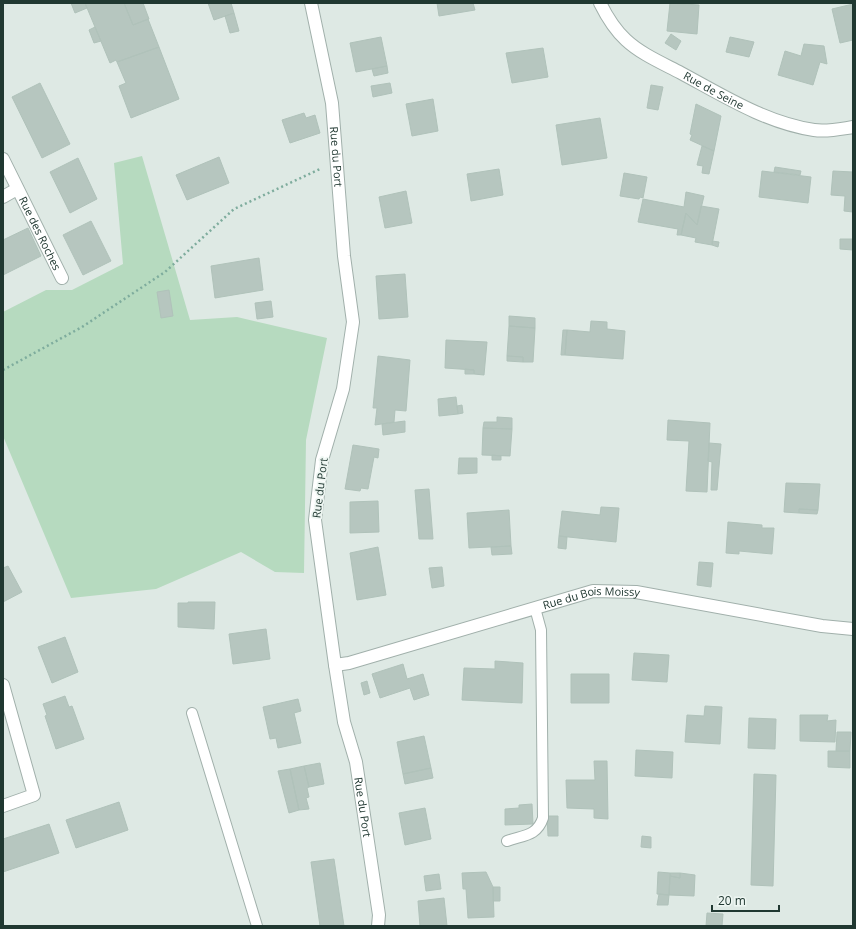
<svg xmlns="http://www.w3.org/2000/svg" width="856" height="929" font-family="'Open Sans',sans-serif">
  <style>
    .green { fill: #b6dabf }
    .building { fill: #b6c6bf; stroke: #b0c2ba }
    .lines { fill: none; stroke-linecap: round; stroke-linejoin: round }
    .lane-casing { stroke: #a1b0ab; stroke-width: 12 }
    .street-casing { stroke: #a1b0ab; stroke-width: 14 }
    .path { stroke: #7eac9d; stroke-width: 2.5; stroke-dasharray: 2 3; stroke-linecap: butt }
    .lane { stroke: #fff; stroke-width: 10 }
    .street { stroke: #fff; stroke-width: 12 }
    .labels { text-anchor: middle; stroke-width: 3.5; stroke-linejoin: round; paint-order: stroke }
    .street-label { font-size: 11px; fill: #203831; stroke: #eef6f2 }
  </style>
  <rect width="100%" height="100%" fill="#dee9e4"/>
  <path class="green" d="M142 156 190 320 237 317 327 338 306 440 304 573 275 572 241 552 156 589 71 598 3 436V312L46 290H72L123 264 114 163Z"/>
  <path class="building" d="M71 3H85L87 8 75 13Z
    M85 3H124L133 25 148 19 159 47 117 62 116 60 110 63Z
    M124 3H143L149 19 133 25Z
    M208 3H231L234 13 214 20Z
    M437 3H473L475 10 439 16Z
    M670 3 699 5 697 34 667 31Z
    M853 4V40L840 43 832 9Z
    M234 13 239 31 230 33 225 16Z
    M95 27 101 41 94 43 89 30Z
    M671 34 681 41 676 50 665 43Z
    M381 37 387 66 356 72 350 43Z
    M730 37 754 42 749 57 726 52Z
    M804 44 824 46 827 64 820 62 813 85 778 75 785 51 801 56Z
    M159 47 179 99 131 118 119 86 126 83 117 62Z
    M543 48 548 77 512 83 506 53Z
    M387 66 388 73 374 76 372 69Z
    M40 83 70 144 42 158 12 97Z
    M390 83 392 93 373 97 371 86Z
    M651 85 663 87 658 110 647 108Z
    M433 99 438 131 412 136 406 104Z
    M696 104 721 116 714 151 690 140 692 135 690 134Z
    M304 113 306 118 315 115 320 133 290 143 282 120Z
    M600 118 607 158 562 165 556 125Z
    M702 146 714 151 709 174 702 173 703 166 697 165Z
    M219 157 229 183 187 200 176 175Z
    M78 158 97 199 70 213 50 172Z
    M775 167 801 171 800 175 774 172Z
    M499 169 503 195 471 201 467 174Z
    M762 171 811 177 808 203 759 197Z
    M833 171 853 172V212L844 211 845 196 831 195Z
    M624 173 647 177 643 198 640 197 639 199 620 196Z
    M406 191 412 223 385 228 379 197Z
    M686 192 704 196 697 225 686 213 681 235H677L678 229 638 222 643 199 684 207Z
    M701 206 719 209 712 245 695 242 696 238 681 235 686 213 697 225Z
    M91 221 111 261 83 275 63 235Z
    M28 228 41 256 3 275V240Z
    M840 239H853V250L840 249Z
    M712 241 719 242 718 247 712 245Z
    M259 258 263 290 215 298 211 266Z
    M405 274 408 317 379 319 376 276Z
    M169 290 173 316 161 318 157 292Z
    M271 301 273 317 257 319 255 303Z
    M509 316 535 318V328L509 326Z
    M591 321 607 322V329L625 331 623 359 565 355 567 330 590 332Z
    M509 326 535 328 533 362H523V357L507 356Z
    M563 330H567L565 355H561Z
    M446 340 487 342 484 375 474 374V370L445 368Z
    M378 356 410 360 406 411 395 410 394 422 375 425 377 408H373Z
    M507 356 523 357V362L507 361Z
    M465 369 474 370V374H465Z
    M456 397 458 414 439 416 438 399Z
    M462 405 463 413 458 414 457 406Z
    M497 417 512 418V429L483 428 484 422H497Z
    M668 420 710 423 707 492 686 491 689 441 667 440Z
    M405 421V432L383 435 382 424Z
    M483 428 512 429 510 456 482 455Z
    M709 443 721 444 717 490H711L712 462 708 461Z
    M353 445 379 449 378 458 374 457 368 489 361 488 360 491 345 489Z
    M492 455 501 456V460H492Z
    M459 458H477V473L458 474Z
    M786 483 820 484 818 510 799 509V513L784 512Z
    M429 489 433 539H419L415 490Z
    M378 501 379 532 350 533V502Z
    M601 507 619 508 616 542 559 536 562 511 600 515Z
    M799 509 818 510 817 514 799 513Z
    M509 510 511 546 469 548 467 513Z
    M728 522 762 525V528H774L772 554 739 551V554L726 553Z
    M559 536 567 537 566 549 558 548Z
    M511 546 512 554 492 555 491 547Z
    M378 547 386 595 357 600 350 553Z
    M699 562 713 563 711 587 697 585Z
    M8 566 22 592 3 602V568Z
    M442 567 444 586 432 588 429 568Z
    M188 602H215L214 629 178 627V603H188Z
    M266 629 270 659 233 664 229 634Z
    M65 637 78 672 52 683 38 647Z
    M634 653 669 655 667 682 632 680Z
    M495 661 523 663 522 703 462 700 464 668 495 669Z
    M403 664 407 679 423 674 429 695 414 700 410 688 380 698 372 674Z
    M571 674H609V703H571Z
    M367 681 370 693 364 695 361 683Z
    M65 696 69 707 72 706 84 739 56 749 45 716 47 715 43 704Z
    M298 699 301 711 294 713 301 743 278 748 276 738 270 739 263 707Z
    M705 706 722 707 720 744 685 742 687 715 704 716Z
    M800 715H828L827 721 836 720 835 742 800 741Z
    M749 718 776 719 775 749 748 748Z
    M837 732H851L850 751H836Z
    M424 736 431 768 403 774 397 742Z
    M636 750 673 752 672 778 635 776Z
    M828 751H850V768L828 767Z
    M594 761H607L608 819 594 818V809L567 808 566 780H595Z
    M320 763 324 784 309 787 304 766Z
    M304 766 309 787 307 788 309 797 306 798 309 809 299 810 290 769Z
    M431 768 433 778 405 784 403 774Z
    M290 769 299 810 289 813 278 771Z
    M754 774 776 775 773 886 751 885Z
    M119 802 128 830 76 848 66 820Z
    M532 804 533 824 505 825V809L519 808V805Z
    M425 808 431 839 405 845 399 813Z
    M547 816H558V836H548Z
    M49 824 59 853 3 872V839Z
    M642 836 651 837V848L641 847Z
    M334 859 344 926H320L311 862Z
    M486 872 493 887 494 917 468 918 466 889H463L462 873Z
    M658 872 670 873 669 895 657 894Z
    M670 873H680V878L670 876Z
    M680 873 695 875 694 896 669 895 670 876 680 878Z
    M439 874 441 889 426 891 424 876Z
    M493 887H500V901H493Z
    M659 894 669 895 668 905H657Z
    M444 898 447 926H420L418 901Z
    M707 913 723 914 722 926H706Z"/>
  <g class="lines">
    <defs>
      <path id="lane" d="M192 713 257 926
        M507 841C524 835 537 836 543 818L541 630 535 608"/>
      <g id="street">
        <path id="s1" d="M311 3 332 103 344 256 353 322 343 389 322 460 315 520 335 665 344 722 356 762 379 915 378 926"/>
        <path id="s2" d="M600 3C607 17 614 29 626 40 641 54 662 63 681 73 722 95 766 123 814 130 827 132 840 129 853 127"/>
        <path id="s3" d="M3 159 62 278"/>
        <path d="M3 197 17 189"/>
        <path id="s4" d="M335 665 349 663 593 591 636 592 822 626 853 629"/>
        <path d="M3 685 34 795 3 806"/>
      </g>
    </defs>
    <use href="#lane" class="lane-casing"/>
    <use href="#street" class="street-casing"/>
    <path class="path" d="M3 370 82 327 165 272 234 209 320 169"/>
    <use href="#lane" class="lane"/>
    <use href="#street" class="street"/>
  </g>
  <g class="labels">
    <g class="street-label">
      <text dy="4" stroke="none"><textPath href="#s2" startOffset="147">Rue de Seine</textPath></text>
      <text dy="4" stroke="none"><textPath href="#s1" startOffset="156">Rue du Port</textPath></text>
      <text dy="4" stroke="none"><textPath href="#s3" startOffset="83">Rue des Roches</textPath></text>
      <text transform="translate(320 488) rotate(-83)" y="4">Rue du Port</text>
      <text dy="4" stroke="none"><textPath href="#s4" startOffset="266">Rue du Bois Moissy</textPath></text>
      <text dy="4" stroke="none"><textPath href="#s1" startOffset="816">Rue du Port</textPath></text>
    </g>
  </g>
  <rect width="856" height="929" fill="none" stroke="#203831" stroke-width="8"/>
  <path d="M712 905v6h67v-6" fill="none" stroke="#203831" stroke-width="2"/>
  <text x="718" y="905" font-size="12" fill="#203831" stroke="#eef6f2" stroke-width="3" paint-order="stroke">20 m</text>
</svg>
